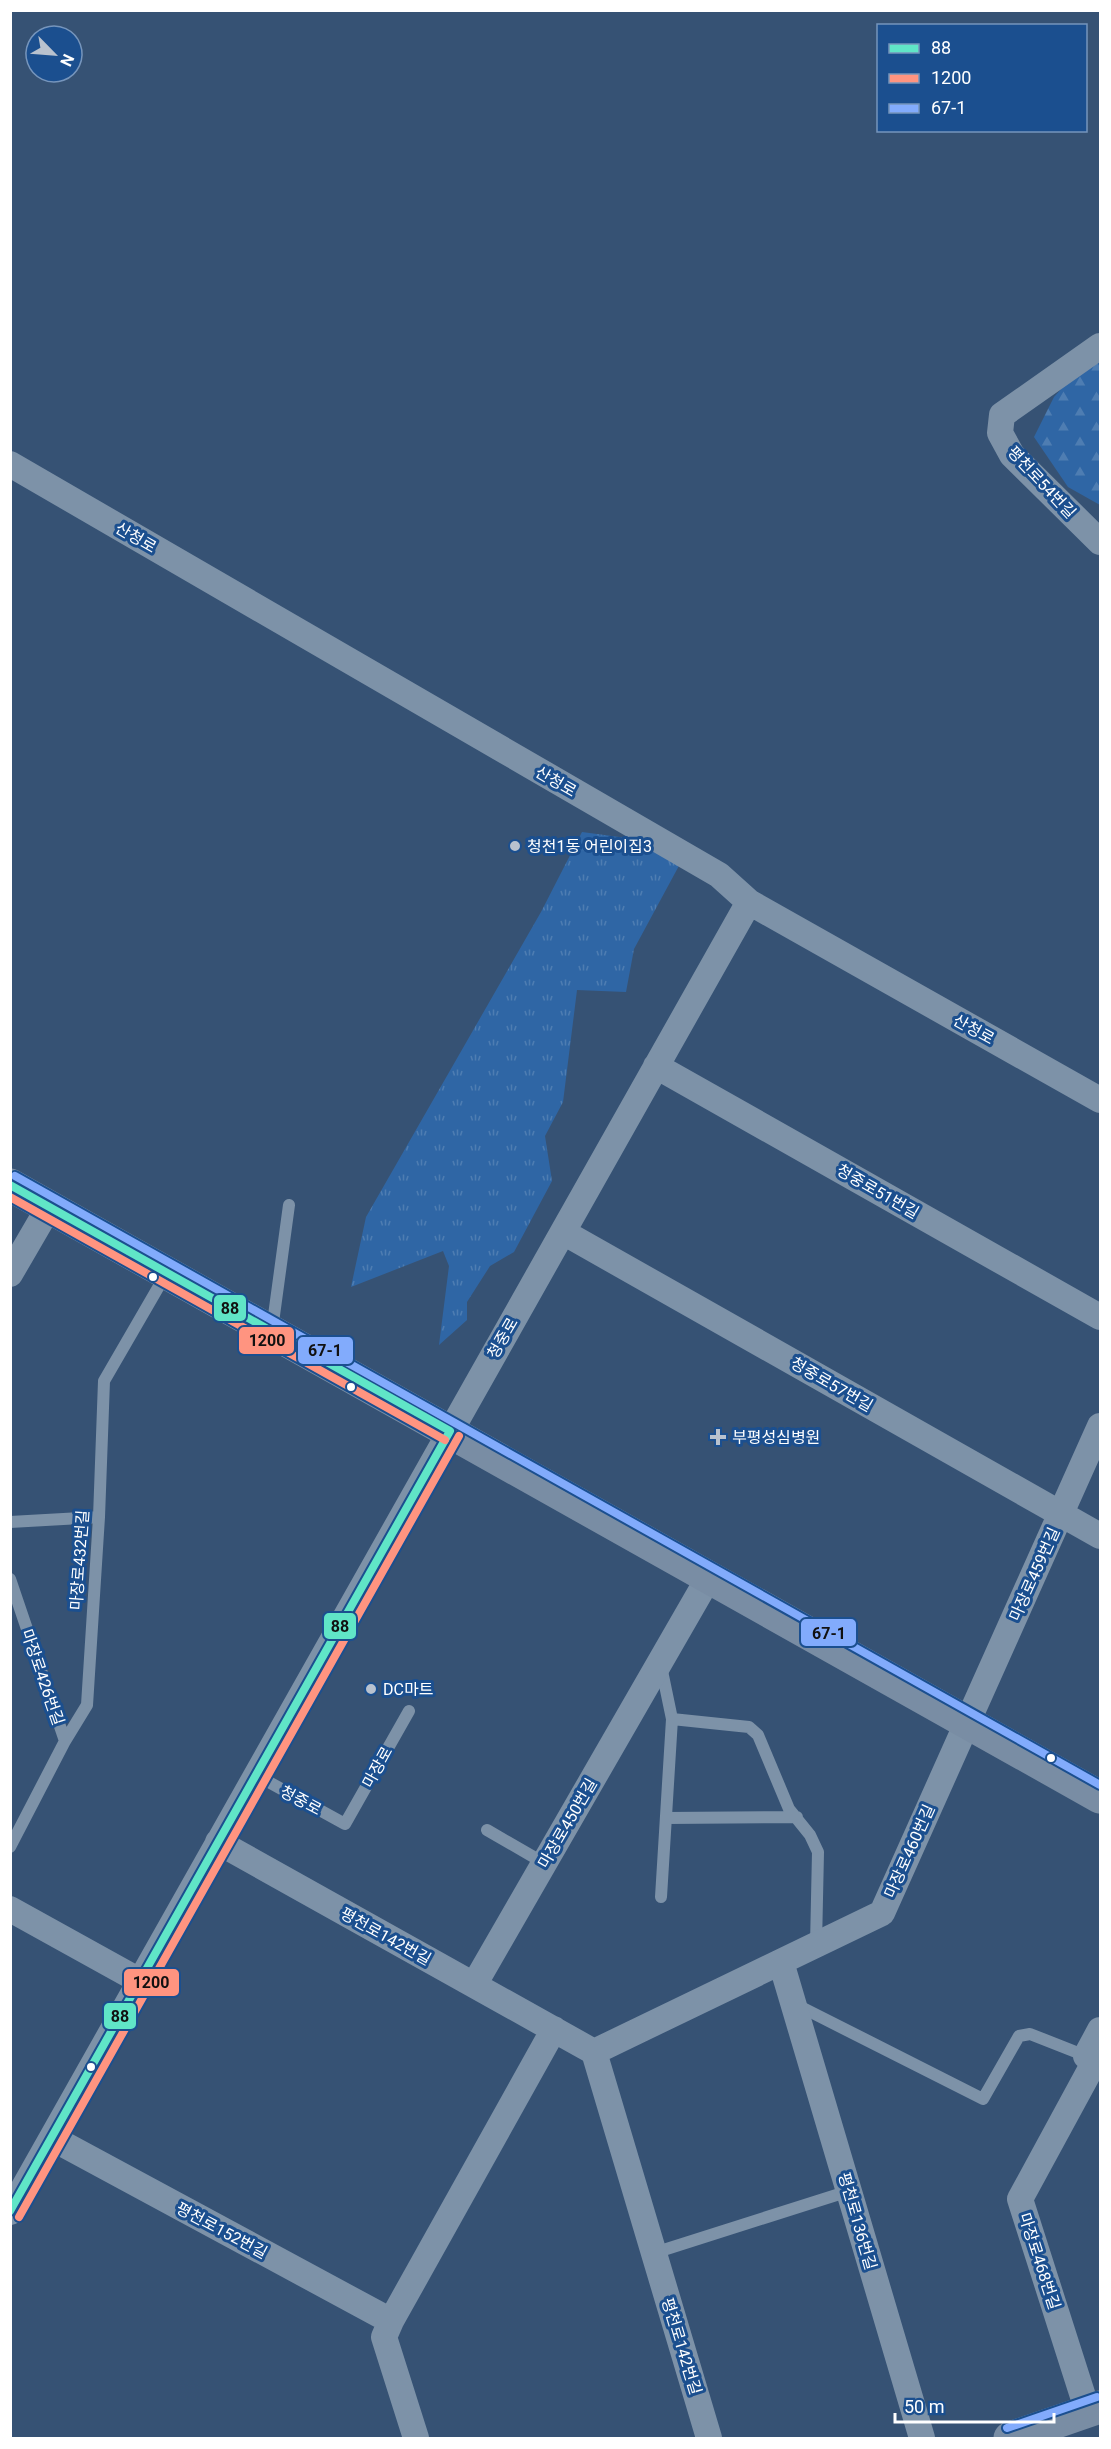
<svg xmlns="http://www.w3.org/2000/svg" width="1111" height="2449" font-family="Roboto,'Noto Sans KR',sans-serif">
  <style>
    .forest { fill: url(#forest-firs) }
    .park { fill: url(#park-tufts) }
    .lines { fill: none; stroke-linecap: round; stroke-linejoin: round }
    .service { stroke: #7d92a8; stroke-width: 12 }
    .minor { stroke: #7d92a8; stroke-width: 26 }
    .secondary { stroke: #798da4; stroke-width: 33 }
    .bus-1-casing { stroke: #1b4f8f; stroke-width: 12 }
    .bus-2-casing { stroke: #1b4f8f; stroke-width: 12 }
    .bus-3-casing { stroke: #1b4f8f; stroke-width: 12 }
    .bus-1 { stroke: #60e5c7; stroke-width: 8 }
    .bus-2 { stroke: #ff9480; stroke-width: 8 }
    .bus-3 { stroke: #82abfc; stroke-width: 8 }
    .poi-dot { fill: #b9c2ce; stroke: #1b4f8f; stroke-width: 2 }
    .bus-dot { fill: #fff; stroke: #1b4f8f; stroke-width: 2 }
    .labels { text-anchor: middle; stroke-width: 6; stroke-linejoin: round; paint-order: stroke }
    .street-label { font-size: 16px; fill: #fff; stroke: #1b4f8f }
    .poi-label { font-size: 16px; fill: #fff; stroke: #1b4f8f; text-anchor: start }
    .line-badge { stroke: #1b4f8f; stroke-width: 2 }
    .pale-badge-label { font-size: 16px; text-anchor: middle; font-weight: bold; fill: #111 }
  </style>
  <defs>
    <pattern id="forest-firs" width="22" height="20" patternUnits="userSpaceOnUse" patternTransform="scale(1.5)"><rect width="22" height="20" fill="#2f66a5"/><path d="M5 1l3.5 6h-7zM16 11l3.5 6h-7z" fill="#4e7db2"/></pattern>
    <pattern id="park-tufts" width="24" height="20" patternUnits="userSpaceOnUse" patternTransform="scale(1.5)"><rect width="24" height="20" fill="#2f66a5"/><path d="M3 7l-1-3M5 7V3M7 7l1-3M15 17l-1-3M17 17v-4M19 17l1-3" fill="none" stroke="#4e7db2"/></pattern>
  </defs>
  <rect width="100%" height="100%" fill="#365274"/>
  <path class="forest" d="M1100 346V505L1068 487 1034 437 1054 397Z"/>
  <path class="park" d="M582 832 649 841 681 862 634 949 626 992 577 990 563 1102 545 1136 552 1181 514 1252 490 1266 467 1302V1320L439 1345 449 1266 443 1251 351 1287 366 1217 541 912Z"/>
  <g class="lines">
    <path class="service" d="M272 1330 289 1205
      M10 1522 99 1517
      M10 1579 65 1741
      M661 1666 672 1719 661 1897
      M672 1719 749 1727 758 1735 789 1809 810 1835 818 1852 816 1945
      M256 1775 345 1824 409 1711
      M666 1818 797 1817
      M487 1830 544 1863
      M10 1847 65 1741 87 1705 99 1517 104 1381 166 1274
      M795 2004 983 2099 1019 2036 1030 2034 1086 2056
      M654 2253 849 2191"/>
    <path class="minor" d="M1100 346 1002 415 1000 433 1012 455 1100 542
      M10 464 719 875 749 902 1100 1100
      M656 1066 1100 1317
      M563 1232 1100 1536
      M10 1274 49 1207
      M218 1842 594 2052 709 2438
      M10 1909 140 1981
      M781 1962 922 2438
      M474 1985 709 1577
      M594 2052 882 1913 1100 1426
      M52 2138 391 2321 384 2337 416 2438
      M10 2212 749 902
      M391 2321 554 2029
      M1088 2412 1020 2199 1095 2061 1086 2056 1100 2030"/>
    <path class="secondary" d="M10 1185 1100 1797
      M1010 2438 1100 2407"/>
    <defs>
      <path id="bus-1" d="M10 1185 450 1431
        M10 2211 450 1431"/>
      <path id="bus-2" d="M10 1197 445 1440
        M19 2217 459 1436"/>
      <path id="bus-3" d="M15 1176 1100 1785
        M1007 2428 1097 2397"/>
    </defs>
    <use href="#bus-1" class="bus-1-casing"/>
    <use href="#bus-2" class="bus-2-casing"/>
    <use href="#bus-3" class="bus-3-casing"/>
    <use href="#bus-1" class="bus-1"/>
    <use href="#bus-2" class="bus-2"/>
    <use href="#bus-3" class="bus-3"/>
  </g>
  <g class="poi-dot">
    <circle cx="515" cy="846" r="6"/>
    <path d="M715 1428h6v6h6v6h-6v6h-6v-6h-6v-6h6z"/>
    <circle cx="371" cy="1689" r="6"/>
  </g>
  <g class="bus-dot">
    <circle cx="153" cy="1277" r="5"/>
    <circle cx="351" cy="1387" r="5"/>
    <circle cx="1051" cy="1758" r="5"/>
    <circle cx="91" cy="2067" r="5"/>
  </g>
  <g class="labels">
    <g class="street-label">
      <text transform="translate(1042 482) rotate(47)" y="6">평천로54번길</text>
      <text transform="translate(136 537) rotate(30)" y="6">산청로</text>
      <text transform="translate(556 781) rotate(30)" y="6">산청로</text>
      <text transform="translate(974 1029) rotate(29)" y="6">산청로</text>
      <text transform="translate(878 1191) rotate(30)" y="6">청중로51번길</text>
      <text transform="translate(502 1338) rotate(-60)" y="6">청중로</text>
      <text transform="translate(832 1384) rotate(30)" y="6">청중로57번길</text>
      <text transform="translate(79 1560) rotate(-86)" y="6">마장로432번길</text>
      <text transform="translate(1034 1574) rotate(-66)" y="6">마장로459번길</text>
      <text transform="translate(43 1677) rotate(71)" y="6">마장로426번길</text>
      <text transform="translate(377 1767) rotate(-61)" y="6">마장로</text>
      <text transform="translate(301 1800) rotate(28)" y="6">청중로</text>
      <text transform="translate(567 1823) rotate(-60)" y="6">마장로450번길</text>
      <text transform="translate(909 1851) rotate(-66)" y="6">마장로460번길</text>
      <text transform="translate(386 1936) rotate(29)" y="6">평천로142번길</text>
      <text transform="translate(858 2221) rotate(74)" y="6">평천로136번길</text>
      <text transform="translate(222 2230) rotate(28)" y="6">평천로152번길</text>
      <text transform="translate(1040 2261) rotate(72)" y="6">마장로468번길</text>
      <text transform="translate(682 2346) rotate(73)" y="6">평천로142번길</text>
    </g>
    <g class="poi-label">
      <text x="527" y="852">청천1동 어린이집3</text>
      <text x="732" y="1443">부평성심병원</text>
      <text x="383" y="1695">DC마트</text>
    </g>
  </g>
  <g class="line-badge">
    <rect x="213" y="1294" width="34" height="28" rx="6" fill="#60e5c7"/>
    <rect x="238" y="1326" width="57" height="29" rx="6" fill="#ff9480"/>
    <rect x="297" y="1336" width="57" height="29" rx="6" fill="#82abfc"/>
    <rect x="323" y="1612" width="34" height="28" rx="6" fill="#60e5c7"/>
    <rect x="800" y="1618" width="57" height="29" rx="6" fill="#82abfc"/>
    <rect x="123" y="1968" width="57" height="29" rx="6" fill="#ff9480"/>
    <rect x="103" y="2002" width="34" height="28" rx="6" fill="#60e5c7"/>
  </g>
  <g class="pale-badge-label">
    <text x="230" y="1314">88</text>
    <text x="267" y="1346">1200</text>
    <text x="325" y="1356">67-1</text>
    <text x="340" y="1632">88</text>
    <text x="829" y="1639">67-1</text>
    <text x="151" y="1988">1200</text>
    <text x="120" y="2022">88</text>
  </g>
  <rect width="1111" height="2449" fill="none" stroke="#ffffff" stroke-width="24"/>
  <rect x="877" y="24" width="210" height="108" fill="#1b4f8f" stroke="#7695bc" stroke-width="1.5"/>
  <rect x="889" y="44" width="30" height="9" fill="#60e5c7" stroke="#7695bc" stroke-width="1.5"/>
  <text x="931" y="54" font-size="18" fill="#ffffff">88</text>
  <rect x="889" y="74" width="30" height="9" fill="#ff9480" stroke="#7695bc" stroke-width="1.5"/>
  <text x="931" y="84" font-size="18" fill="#ffffff">1200</text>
  <rect x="889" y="104" width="30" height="9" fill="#82abfc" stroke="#7695bc" stroke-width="1.5"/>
  <text x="931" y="114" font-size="18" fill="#ffffff">67-1</text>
  <g transform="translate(54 54) rotate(115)"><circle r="28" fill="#1b4f8f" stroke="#7695bc" stroke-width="1.5"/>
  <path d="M0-4.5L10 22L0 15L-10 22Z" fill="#b9c2ce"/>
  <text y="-9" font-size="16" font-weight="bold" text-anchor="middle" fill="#ffffff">N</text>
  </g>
  <path d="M895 2413v9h159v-9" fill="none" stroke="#ffffff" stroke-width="3"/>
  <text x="904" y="2413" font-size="18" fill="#ffffff" stroke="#1b4f8f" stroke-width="4.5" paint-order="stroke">50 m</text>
</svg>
